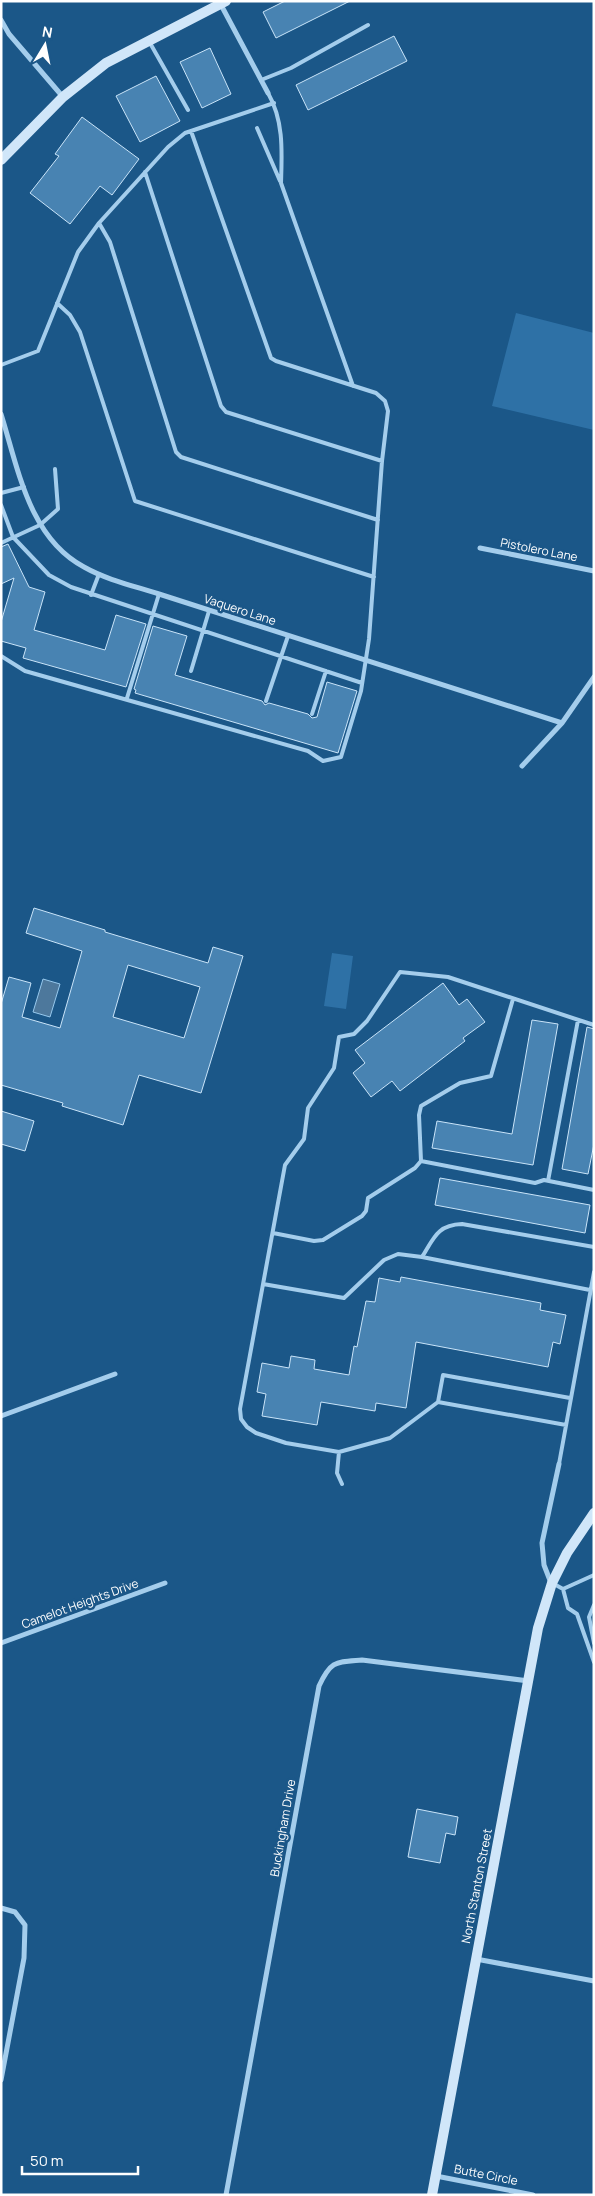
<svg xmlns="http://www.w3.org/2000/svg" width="595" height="2196" font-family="Manrope,sans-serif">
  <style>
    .green { fill: #2e71a6 }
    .water { fill: #4d789c; stroke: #97c9ee }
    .building { fill: #4883b2; stroke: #c9e4f9; fill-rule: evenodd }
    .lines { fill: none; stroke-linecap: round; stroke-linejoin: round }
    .lane { stroke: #a4cdec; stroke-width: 4 }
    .street { stroke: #a4cdec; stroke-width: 5 }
    .secondary { stroke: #d0e6f9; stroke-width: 10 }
    .labels { text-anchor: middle; stroke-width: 5; stroke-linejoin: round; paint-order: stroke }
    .street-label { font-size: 12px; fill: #fff; stroke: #1b5788 }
  </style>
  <rect width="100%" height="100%" fill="#1b5788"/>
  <path class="green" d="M516 313 594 333V430L492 406Z
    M332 953 353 956 346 1009 324 1006Z"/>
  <path class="water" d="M43 979 60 984 50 1017 33 1012Z"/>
  <path class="building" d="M285 1H350L276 38 263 12Z
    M394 36 407 61 308 110 296 85Z
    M210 48 231 94 202 108 180 62Z
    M156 76 180 121 140 142 116 96Z
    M82 117 139 159 112 195 100 186 70 224 30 193 59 156 55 154Z
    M8 544 29 587 45 592 34 630 105 650 116 615 146 624 126 687 23 658 26 648 1 641V622L14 578 1 584V547Z
    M153 626 187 636 175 675 262 701 265 705 269 703 308 714 312 718 317 717 327 682 357 691 338 753 135 693 136 690 134 689Z
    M34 908 105 930V932L208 963 213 947 243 956 201 1093 139 1075 123 1125 62 1106 63 1103 1 1085V1004L9 977 31 983 22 1017 60 1028 82 951 26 933ZM128 965 200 987 184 1038 113 1017Z
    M443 983 459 1005 467 999 485 1022 463 1038 465 1041 400 1091 392 1081 371 1097 353 1073 365 1063 355 1050Z
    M532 1020 558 1024 533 1165 432 1148 437 1121 512 1134Z
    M587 1027 594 1029V1144L588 1174 562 1169Z
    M1 1111 34 1121 25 1151 1 1144Z
    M440 1178 590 1205 585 1233 435 1205Z
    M401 1277 541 1303 540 1310 566 1315 560 1344 553 1342 548 1367 416 1342 406 1408 376 1403 375 1411 321 1402 317 1425 262 1416 266 1394 257 1392 262 1363 289 1368 291 1356 315 1360 314 1369 349 1375 354 1346 357 1347 366 1301 375 1302 379 1278 400 1282Z
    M417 1809 458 1817 455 1835 446 1833 440 1863 408 1857Z"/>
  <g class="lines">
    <path class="lane" d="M150 43 188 110
      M261 80 291 68 368 25
      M268 93C284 121 282 152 281 183L353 386
      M257 128 280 181
      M145 172 221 406 226 412 382 461
      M99 223 110 242 176 452 181 457 378 520
      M57 303 70 315 80 332 135 501 374 577
      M1 365 38 351 78 252 99 223 168 147 185 133 274 103
      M1 493 24 487
      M1 505 13 537 49 575 71 587 362 683
      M1 543 40 525 58 509 55 469
      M91 595 99 574
      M1 656 25 671 308 751 323 761 341 757 361 691 369 639 382 461 388 411 385 401 376 393 276 361 271 358 191 131
      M191 671 209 611
      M127 698 159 594
      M266 701 288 636
      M312 714 326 671
      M421 1161 535 1183 544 1180 594 1190
      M548 1181 578 1020
      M273 1233 314 1241 323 1240 362 1216 366 1211 368 1198 415 1168 421 1161 419 1115 421 1106 460 1083 491 1076 513 999
      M422 1257 590 1290
      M263 1284 344 1298 384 1260 398 1254 422 1257C434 1238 437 1225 462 1224L594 1247
      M570 1398 443 1375 438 1402 390 1438 339 1452 286 1443 256 1433 247 1427 241 1419 240 1409 285 1165 304 1139 308 1108 334 1068 339 1037 354 1034 367 1021 400 972 448 977 594 1025
      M438 1402 566 1425
      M339 1452 337 1473 342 1484
      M559 1464 594 1272
      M554 1584 563 1589 594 1575
      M563 1589 568 1608 577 1614 594 1662
      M594 1605 589 1617 594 1643"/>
    <path class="street" d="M220 3 268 93
      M1 20 9 34 63 97
      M1 414C18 468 29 538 84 567 107 580 134 586 159 594L562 723
      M480 548 594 571
      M522 766 562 723 594 677
      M1 1416 115 1374
      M551 1583 544 1565 542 1543 559 1464
      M1 1643 165 1583
      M1 1908 15 1912 25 1925 24 1958 1 2080
      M476 1959 594 1981
      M436 2176 533 2195
      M226 2195 319 1686C331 1660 336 1662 362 1660L529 1681"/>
    <path class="secondary" d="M1 160 63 97 106 63 226 1
      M432 2195 538 1628 552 1583 567 1553 594 1513"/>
  </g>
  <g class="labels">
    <g class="street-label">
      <text transform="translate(539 550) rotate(11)" y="4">Pistolero Lane</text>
      <text transform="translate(240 610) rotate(18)" y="4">Vaquero Lane</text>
      <text transform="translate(80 1604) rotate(-20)" y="4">Camelot Heights Drive</text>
      <text transform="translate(283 1828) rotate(-80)" y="4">Buckingham Drive</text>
      <text transform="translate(477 1886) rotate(-79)" y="4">North Stanton Street</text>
      <text transform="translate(486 2175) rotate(11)" y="4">Butte Circle</text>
    </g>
  </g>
  <rect width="595" height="2196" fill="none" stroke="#ffffff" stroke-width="5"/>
  <g transform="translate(45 45) rotate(10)" stroke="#1b5788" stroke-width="4" paint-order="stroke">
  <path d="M0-4L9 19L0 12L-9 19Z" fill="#ffffff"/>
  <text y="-8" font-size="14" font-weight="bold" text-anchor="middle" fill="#ffffff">N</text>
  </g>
  <path d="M22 2166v8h116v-8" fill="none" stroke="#ffffff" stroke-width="2.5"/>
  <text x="30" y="2166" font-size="15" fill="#ffffff" stroke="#1b5788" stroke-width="4" paint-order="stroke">50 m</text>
</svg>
